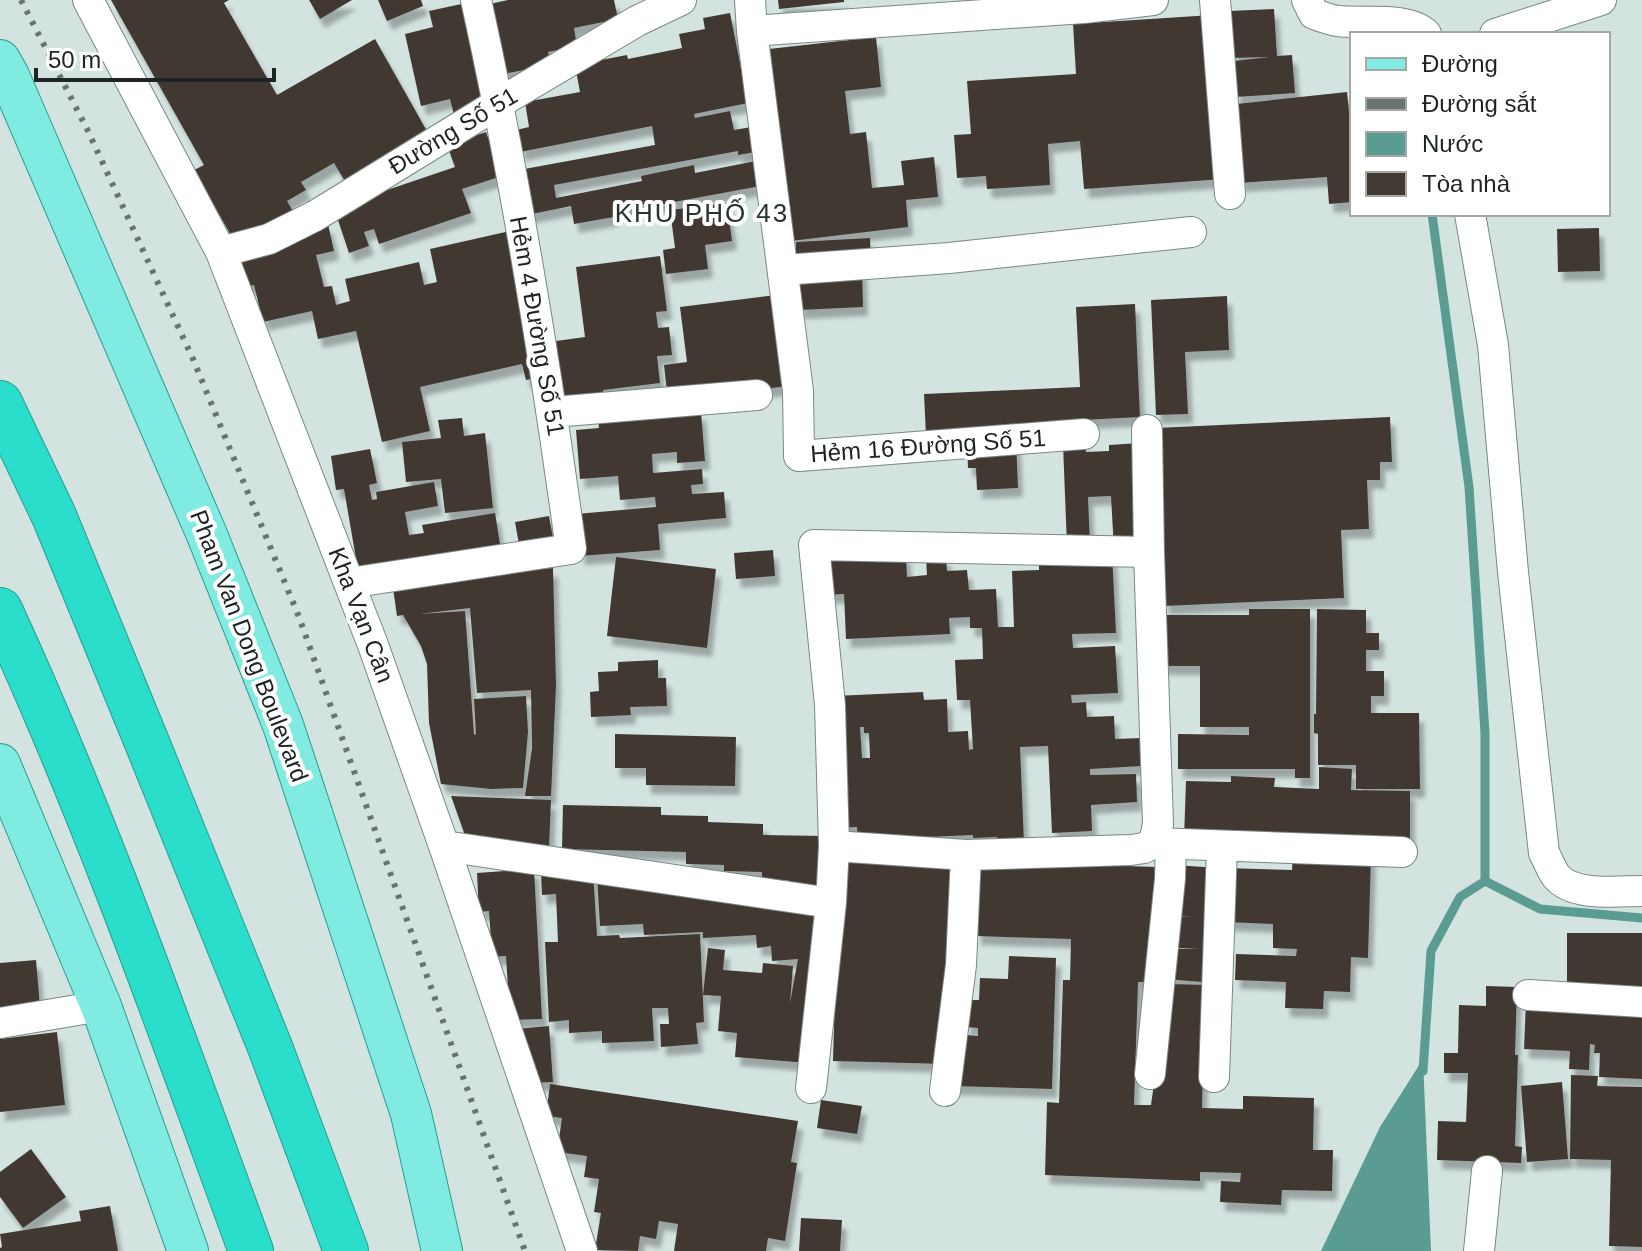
<svg xmlns="http://www.w3.org/2000/svg" width="1642" height="1251" font-family="Helvetica,sans-serif">
  <style>
    .water { fill: #5a9b92 }
    .lines { fill: none; stroke-linecap: round; stroke-linejoin: round }
    .stream { stroke: #5a9b92; stroke-width: 9 }
    .building { fill: #433933; fill-rule: evenodd; filter: url(#shadow) }
    .minor-casing { stroke: #798885; stroke-width: 32 }
    .major-casing { stroke: #269d91; stroke-width: 42 }
    .highway-casing { stroke: #269d91; stroke-width: 46 }
    .minor { stroke: #fff; stroke-width: 30 }
    .major { stroke: #80ebe0; stroke-width: 40 }
    .highway { stroke: #2bdecc; stroke-width: 44 }
    .rail { stroke: #697371; stroke-width: 6; stroke-dasharray: 4 8; stroke-linecap: butt }
    .labels { text-anchor: middle; stroke-width: 8; stroke-linejoin: round; paint-order: stroke }
    .street-label { font-size: 24px; fill: #1e2423; stroke: #fff }
    .neighbourhood-label { font-size: 26px; letter-spacing: 2px; fill: #263331; stroke: #fff }
  </style>
  <defs>
    <filter id="shadow"><feDropShadow dx="5" dy="9" stdDeviation="2" flood-color="#0004"/></filter>
  </defs>
  <rect width="100%" height="100%" fill="#d3e3e0"/>
  <path class="water" d="M1423 1059 1431 1251H1321L1380 1127Z"/>
  <g class="lines">
    <path class="stream" d="M1485 881 1540 909 1642 918
      M1423 1071 1431 951 1460 897 1485 881V733L1469 487 1432 214"/>
  </g>
  <path class="building" d="M111 0H229L224 3 277 95 375 39 432 140 349 188 334 163 301 182 306 190 287 201 298 220 237 246 194 170 204 165Z
    M309 0H352L320 19Z
    M378 0H421L423 6 387 21Z
    M508 0H614L618 19 574 28 577 46 548 52 551 65 503 74 485 5Z
    M778 0H844V2L779 9Z
    M466 3 490 106 454 115 450 99 421 106 405 34 433 27 429 11Z
    M1274 9 1277 56 1292 55 1295 93 1235 97 1234 61 1269 57 1232 58 1229 11Z
    M730 13 748 103 694 114 695 118 730 111 734 130 757 126 762 151 738 155V151L554 185 556 198 642 181 641 176 694 165 695 173 761 160 766 185 647 207 646 204 613 210 614 217 574 224 571 206 527 215 519 170 655 145 652 126 520 152 516 130 529 127 525 102 580 92 575 65 627 55 628 59 682 48 679 34 705 29 703 18Z
    M1212 15 1223 179 1084 189 1080 141 1048 144 1050 185 987 189 986 176 957 178 954 135 971 134 967 81 1076 74 1073 24Z
    M876 37 881 87 845 91 850 134 866 132 872 188 904 185 901 161 934 157 938 197 906 200 908 227 791 241 769 49Z
    M1347 92 1352 143V202L1329 204 1327 177 1239 183 1236 104Z
    M486 132 502 176 462 189 471 213 379 244 374 229 364 232 369 246 349 253 334 208 455 167 447 145Z
    M727 203 732 241 705 245 708 269 666 274 663 250 675 248 670 210Z
    M328 224 334 251 316 255 324 287 332 286 336 305 350 301 345 279 419 262 424 285 437 282 430 249 510 231 543 376 526 380 522 364 420 387 430 431 382 442 356 331 318 339 312 311 263 322 254 285 241 288 233 253Z
    M1599 228 1600 271 1558 272 1557 229Z
    M870 238 871 261 796 265V242Z
    M660 256 667 311 656 312 658 328 669 327 672 355 657 356 660 383 603 390 604 398 564 403 556 341 585 337 576 267Z
    M862 269 863 307 799 310 798 272Z
    M776 295 788 386 668 401 664 365 687 362 680 307Z
    M1227 296 1229 350 1185 352 1188 414 1156 415 1151 300Z
    M1135 304 1140 417 1082 420 926 435 924 394 1080 387 1076 307Z
    M597 411 701 412 705 461 677 463V452L652 454 653 473 702 469 703 484 691 485 692 494 724 492 726 518 658 524 660 550 580 556 576 514 656 507 655 497 620 500 618 476 580 479 576 430 599 428Z
    M1390 417 1392 462H1380V480H1367L1369 529 1341 530 1344 598 1164 606 1156 428Z
    M462 418 464 436 485 433 493 508 445 513 441 479 406 482 402 442 441 438 438 420Z
    M1016 440 1018 488 977 490 976 468H968L967 442Z
    M1085 442 1086 452 1109 451V445L1140 443 1138 549 1114 550 1111 496 1088 497 1090 545 1067 546 1063 444Z
    M370 449 377 483 369 485 372 500 377 499 376 492 434 482 438 506 405 512 409 535 424 533 422 525 495 513 502 556 359 576 344 489 336 490 331 456Z
    M549 516 554 544 520 550 515 522Z
    M773 550 775 576 736 579 734 553Z
    M1112 553 1116 633 1072 634 1073 648 1115 646 1118 693 1071 695 1072 703 1086 702 1087 717 1114 716 1115 739 1141 738 1142 766 1090 769V775L1136 774 1137 802 1091 805 1092 831 1052 833 1048 746 1020 747 1024 843 997 844V837L973 838V835L858 840 857 827 840 828 834 696 923 692 924 700 947 699 948 732 968 731 969 750 973 749 970 700H957L955 660 983 659 982 628H970V617L949 618 950 634 846 639 844 594 826 595 824 557 906 554 907 577 927 575 926 558 946 557 947 571 967 570 969 590 996 589 998 627H1014L1012 571 1039 570V557ZM860 727H864V733H869L870 758H862Z
    M616 557 716 569 707 648 607 636Z
    M553 568 556 685 551 796H525L532 748 531 690 477 693 470 608 419 614 465 611 474 735 476 734 474 699 526 696 528 732 523 788 491 789 441 784 429 723 427 664 421 646 403 615 397 616 392 581Z
    M1249 609H1310V778H1295V769H1178V734L1249 735V727H1200V666H1157V615H1249Z
    M1317 609 1366 610V633H1379V650H1366V671H1384V696H1371V713H1419L1420 789H1356V765H1318V734L1314 733V714H1316Z
    M658 660V678H666L667 706 630 707 631 715 591 717 590 692 599 691 598 672 618 671V662Z
    M615 734 736 737 735 786 646 785V768H615Z
    M1319 767 1352 769 1351 790 1410 791V848L1184 839 1186 781 1231 782V776L1275 778 1274 787 1319 789Z
    M451 796 551 800 549 847 466 838Z
    M563 805 661 807V815L708 816V822L763 824V835L823 836 822 888H788V880H762V872L724 871V865L686 864V852L562 849Z
    M1293 852 1371 855 1368 958 1351 957 1350 992 1324 991 1323 1009 1285 1008 1286 982 1235 980 1236 954 1296 956 1297 949 1273 948V924L1226 922 1227 868 1292 870Z
    M839 858 952 862 945 1064 833 1061Z
    M978 861 1156 867 1152 982H1138L1134 1105H1151L1168 984 1210 985 1204 1027 1202 1108 1243 1109V1096L1314 1098 1313 1150H1333L1332 1191 1282 1190 1281 1205 1220 1202 1221 1181 1240 1182 1241 1173 1200 1172V1181L1045 1175 1047 1102 1059 1103 1063 980H1070L1071 939 976 936Z
    M1174 865 1219 868 1216 983 1164 979 1165 949H1198L1166 947 1167 917H1191L1172 916Z
    M534 869 542 1019 510 1020 506 956 492 957 489 911 479 912 477 873Z
    M593 871 597 936 619 935 620 938 700 934 704 1022 696 1023 698 1044 661 1047 660 1024H669L668 1008H652L654 1041 602 1043V1031L569 1033V1020L549 1022 545 942H558L556 894 542 895 541 873Z
    M597 877 819 905 808 1063 735 1057 737 1033 718 1031 721 996 703 995 708 948 725 950 723 970 762 973 763 963 793 966 790 1003 798 959 772 961 771 946 757 948 756 935 703 938V932L644 935 643 924 600 926Z
    M1567 933H1642V987H1567Z
    M1009 956 1056 958 1052 1089 953 1086 955 1034 978 1036V1028L965 1027 966 1000H979L980 978 1008 979Z
    M36 960 40 1007 0 1011V963Z
    M1486 986 1517 987 1515 1055H1518L1515 1146 1522 1147 1521 1163 1437 1160 1438 1121 1466 1122 1468 1073H1444V1053H1458L1459 1005 1486 1006Z
    M1526 1000 1642 1006V1079L1599 1077 1600 1053H1594L1595 1045 1590 1044 1589 1070 1569 1069 1570 1051 1524 1049Z
    M549 1026 553 1082 530 1083 516 1029Z
    M57 1032 65 1105 0 1112V1039Z
    M1571 1075 1598 1076 1597 1086 1642 1087V1247L1609 1246 1611 1160 1570 1159Z
    M1562 1082 1568 1159 1527 1162 1521 1086Z
    M550 1084 798 1121 791 1162 797 1163 785 1241 768 1238 766 1251H674L678 1224 659 1221 656 1239 640 1236 638 1251 595 1250 601 1213 594 1212 599 1179 584 1177 587 1156 557 1152 562 1118 546 1116Z
    M821 1100 862 1106 857 1134 817 1128Z
    M31 1149 66 1197 23 1228 0 1197V1172Z
    M110 1206 118 1251H0V1248L2 1247 0 1234 81 1221 79 1211Z
    M801 1218 842 1220 840 1251H799Z"/>
  <g class="lines">
    <defs>
      <path id="minor" d="M88 0 221 252 373 645 444 846 582 1251
        M750 0 752 31 798 391 799 456 1084 434
        M1215 0 1230 194
        M1307 0 1314 14C1322 17 1330 20 1338 21 1363 24 1408 16 1426 34
        M752 31 1084 8 1153 0
        M1495 34 1601 0
        M1470 214 1493 345 1513 572 1544 853C1548 860 1551 869 1556 876 1573 897 1617 891 1642 891
        M221 252 269 239 315 216 499 103 637 21 681 0
        M783 270 949 258 1191 232
        M553 412 757 395
        M1147 430 1149 552 1158 824 1154 843
        M349 583 571 549C546 365 516 181 476 0
        M444 846 831 903
        M834 846 966 855 1131 850 1144 848 1154 843 1402 852
        M1528 995 1642 1002
        M0 1023 101 1006
        M1150 1074 1170 879 1171 844
        M1214 1077 1222 846
        M811 1088 831 903 834 846 830 705 814 545 1149 552
        M945 1091 961 965 966 855
        M1479 1251 1487 1171"/>
      <path id="major" d="M0 60 9 76 207 535 283 725 411 1114 442 1251
        M0 764 101 1006 188 1251"/>
      <path id="highway" d="M0 403 54 516 148 745 270 1047 346 1251
        M0 610C96 818 172 1035 251 1251"/>
    </defs>
    <use href="#minor" class="minor-casing"/>
    <use href="#major" class="major-casing"/>
    <use href="#highway" class="highway-casing"/>
    <use href="#minor" class="minor"/>
    <use href="#major" class="major"/>
    <use href="#highway" class="highway"/>
    <path class="rail" d="M21 0 88 131 193 359 299 617 525 1251"/>
  </g>
  <g class="labels">
    <g class="street-label">
      <text transform="translate(453 131) rotate(-31)" y="8">Đường Số 51</text>
      <text transform="translate(537 326) rotate(80)" y="8">Hẻm 4 Đường Số 51</text>
      <text transform="translate(928 446) rotate(-4)" y="8">Hẻm 16 Đường Số 51</text>
      <text transform="translate(361 615) rotate(69)" y="8">Kha Vạn Cân</text>
      <text transform="translate(249 646) rotate(69)" y="8">Pham Van Dong Boulevard</text>
    </g>
    <g class="neighbourhood-label">
      <text x="702" y="222">KHU PHỐ 43</text>
    </g>
  </g>
  <rect x="1350" y="32" width="260" height="184" fill="#ffffff" stroke="#a5a7a7" stroke-width="2"/>
  <rect x="1366" y="58" width="40" height="12" fill="#80ebe0" stroke="#a5a7a7" stroke-width="2"/>
  <text x="1422" y="72" font-size="24" fill="#1e2423">Đường</text>
  <rect x="1366" y="98" width="40" height="12" fill="#697371" stroke="#a5a7a7" stroke-width="2"/>
  <text x="1422" y="112" font-size="24" fill="#1e2423">Đường sắt</text>
  <rect x="1366" y="132" width="40" height="24" fill="#5a9b92" stroke="#a5a7a7" stroke-width="2"/>
  <text x="1422" y="152" font-size="24" fill="#1e2423">Nước</text>
  <rect x="1366" y="172" width="40" height="24" fill="#433933" stroke="#a5a7a7" stroke-width="2"/>
  <text x="1422" y="192" font-size="24" fill="#1e2423">Tòa nhà</text>
  <path d="M36 68v12h238v-12" fill="none" stroke="#1e2423" stroke-width="4"/>
  <text x="48" y="68" font-size="24" fill="#1e2423" stroke="#ffffff" stroke-width="6" paint-order="stroke">50 m</text>
</svg>
